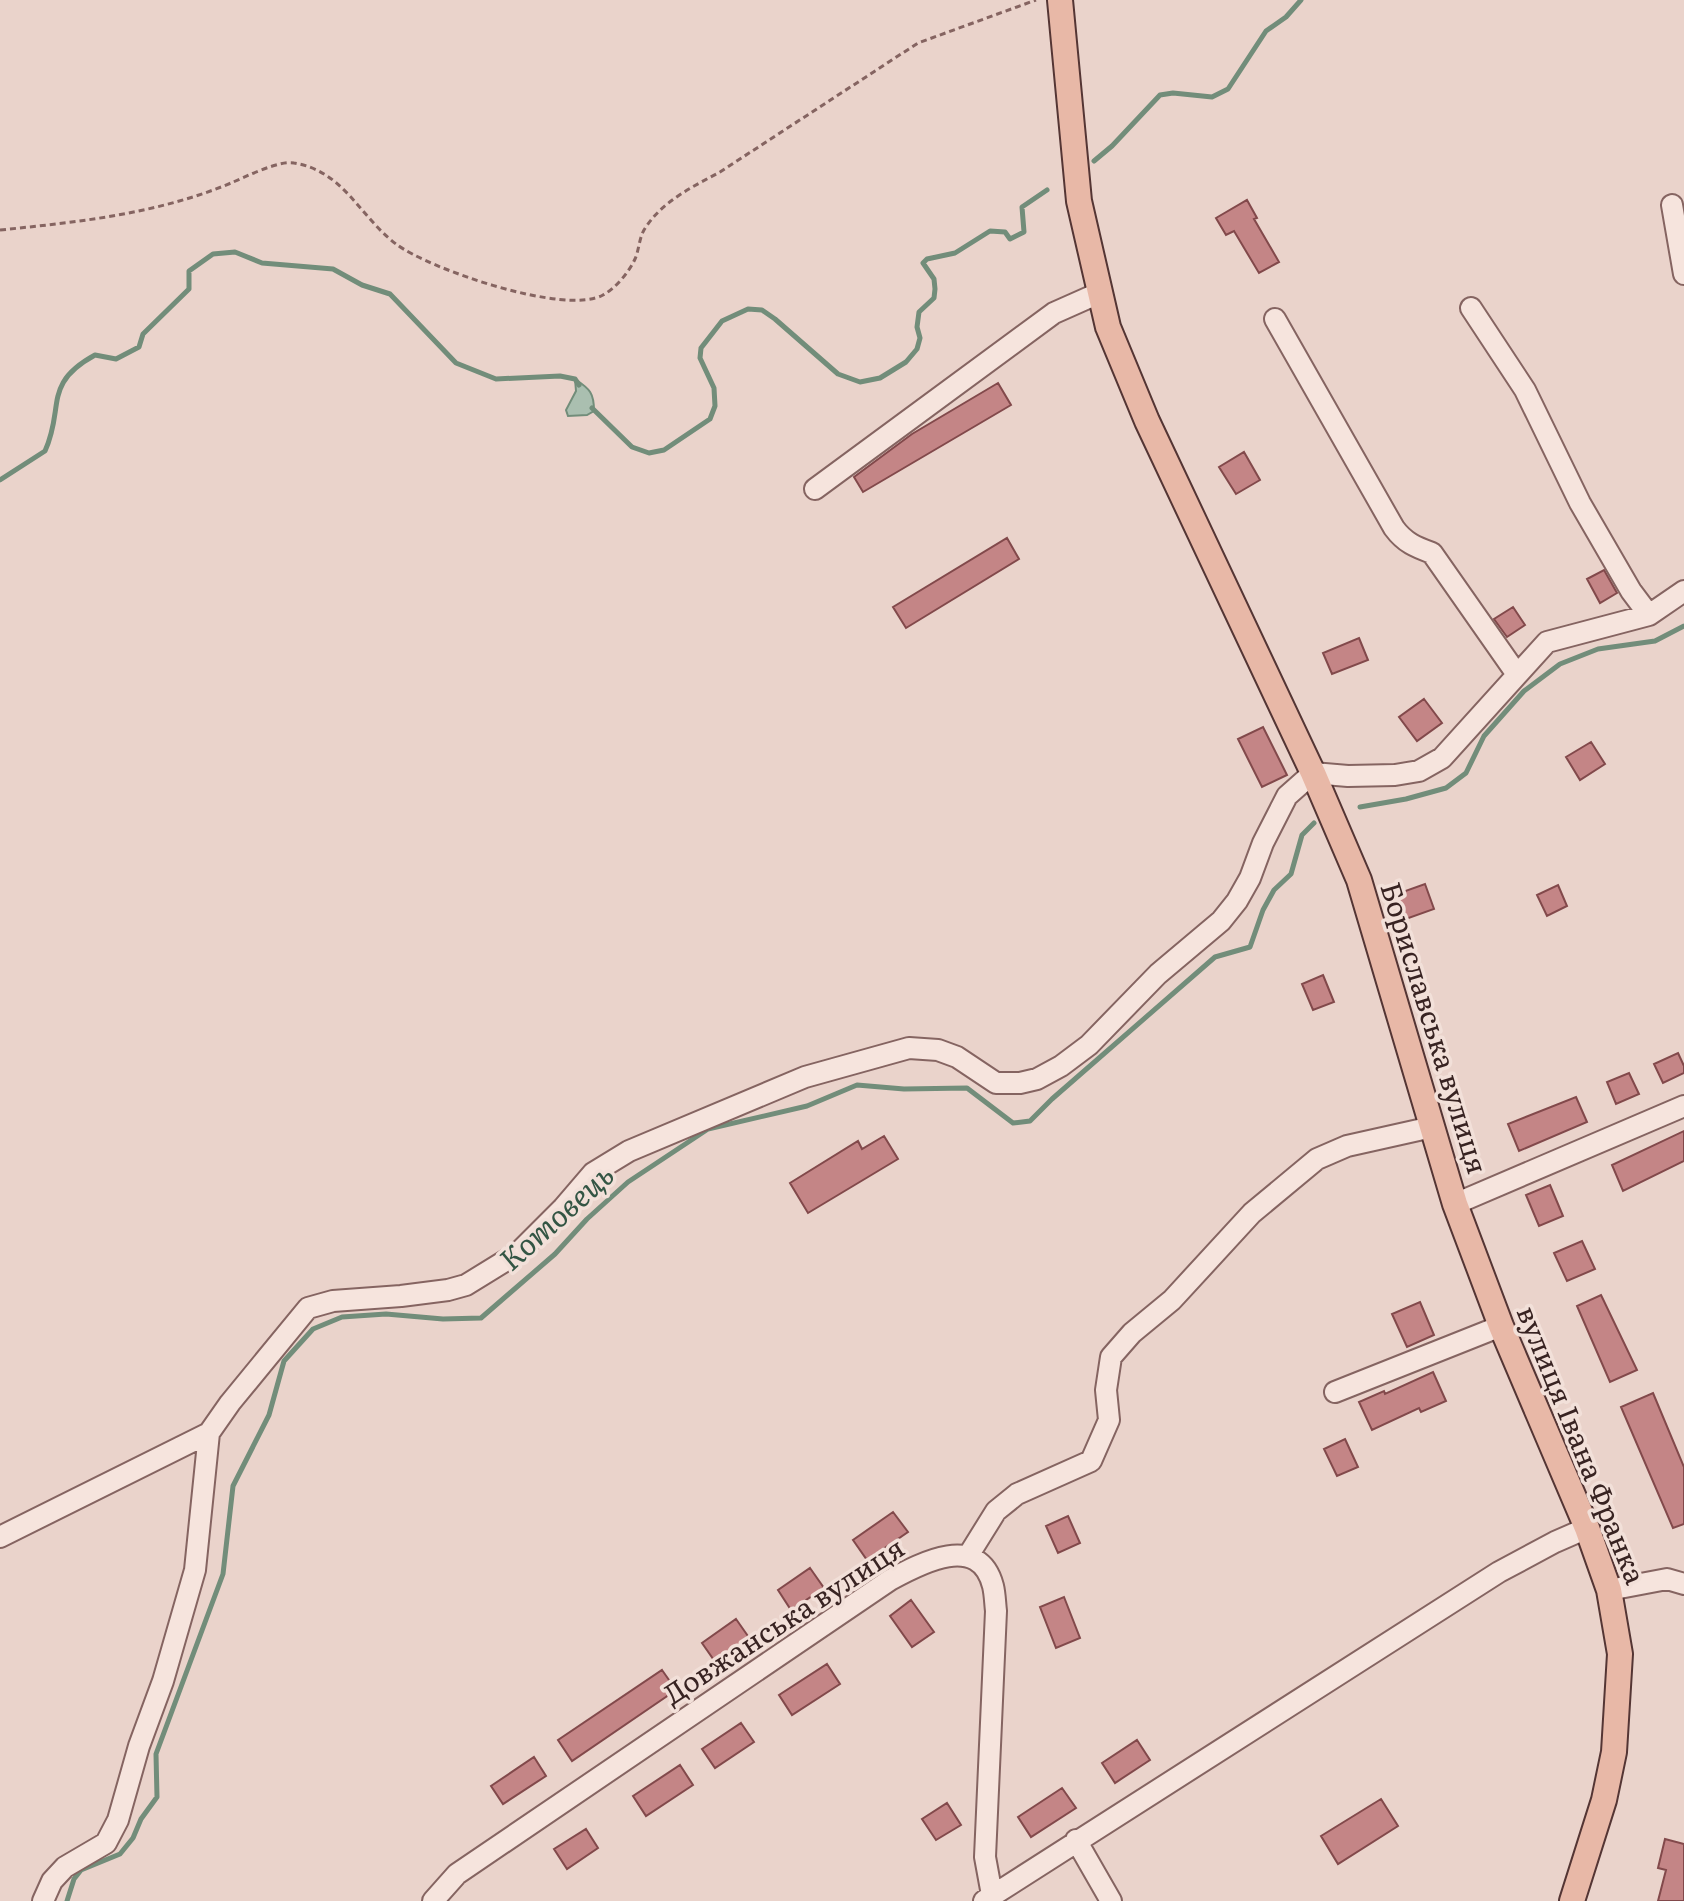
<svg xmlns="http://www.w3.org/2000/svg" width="1684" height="1901" font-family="Literata,serif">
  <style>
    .water { fill: #aabfb0; stroke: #728d7a; stroke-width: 2 }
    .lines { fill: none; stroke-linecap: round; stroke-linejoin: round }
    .stream { stroke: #728d7a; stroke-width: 5 }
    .building { fill: #c48586; stroke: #82494b; stroke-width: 2 }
    .minor-casing { stroke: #856461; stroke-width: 24 }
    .major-casing { stroke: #543534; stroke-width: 28 }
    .path { stroke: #856461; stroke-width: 3; stroke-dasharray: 6 4; stroke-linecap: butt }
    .minor { stroke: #f6e4dd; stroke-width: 20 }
    .major { stroke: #e8b8a7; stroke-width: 24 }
    .labels { text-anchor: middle; stroke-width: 7; stroke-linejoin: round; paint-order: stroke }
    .street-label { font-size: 28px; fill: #382322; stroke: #f2e0d9 }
    .water-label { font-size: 30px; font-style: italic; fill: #354; stroke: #f2e0d9 }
  </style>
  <rect width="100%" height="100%" fill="#ead3cb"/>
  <path class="water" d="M575 379C590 389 594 393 594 411L587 415 568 416 566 410 576 391Z"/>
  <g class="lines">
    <path class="stream" d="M1094 161 1112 146 1160 95 1173 93 1212 97 1228 89 1266 31 1286 17 1301 0
      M592 408 632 447 649 453 664 450 710 419 715 406 714 388 700 358 701 348 722 321 748 309 762 310 775 319 838 374 860 382 880 378 906 362 917 349 920 338 917 327 919 312 934 298 935 289 934 279 923 263 927 259 955 253 990 231 1005 232 1010 239 1024 232 1022 207 1047 190
      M0 480 45 451C65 407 42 384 95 355L116 359 139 347 143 334 189 289V271L213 254 235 252 262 263 333 269 362 285 390 294 456 363 496 379 560 376 575 379 579 385
      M1360 807 1406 799 1446 788 1466 773 1484 736 1524 691 1560 664 1598 649 1655 641 1684 626
      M67 1901 74 1879 81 1870 120 1854 133 1838 141 1819 157 1797 156 1754 223 1574 233 1486 269 1415 284 1361 313 1329 342 1317 386 1314 443 1319 481 1318 555 1254 587 1219 628 1182 708 1129 807 1106 857 1085 904 1089 967 1088 1013 1123 1030 1121 1052 1099 1215 957 1250 947 1263 910 1274 890 1291 874 1302 835 1314 823"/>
  </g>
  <path class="building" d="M1247 200 1257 218 1254 219 1279 262 1259 273 1234 231 1226 235 1216 218Z
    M998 383 1011 405 863 492 854 477 912 434Z
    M1244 452 1260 480 1236 494 1219 467Z
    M1007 538 1019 559 906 628 893 607Z
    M1604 570 1617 593 1600 603 1587 579Z
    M1513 607 1525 625 1507 637 1494 619Z
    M1359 638 1368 660 1332 674 1323 653Z
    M1424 699 1442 723 1417 741 1399 717Z
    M1263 727 1287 775 1262 787 1238 739Z
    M1591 742 1605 764 1580 780 1566 757Z
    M1425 884 1434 909 1403 920 1394 895Z
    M1558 885 1567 906 1547 916 1537 895Z
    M1323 975 1334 1002 1313 1010 1302 984Z
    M1678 1053 1684 1066V1073L1663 1083 1654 1064Z
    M1629 1073 1639 1094 1616 1104 1607 1082Z
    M1576 1097 1587 1122 1519 1151 1508 1124Z
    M1684 1131V1161L1623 1191 1612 1165Z
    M884 1136 898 1159 808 1213 790 1183 858 1141 862 1149Z
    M1550 1185 1563 1216 1539 1226 1526 1195Z
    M1582 1241 1595 1269 1567 1281 1554 1253Z
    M1601 1295 1637 1370 1610 1382 1577 1306Z
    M1420 1302 1434 1335 1407 1347 1392 1314Z
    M1433 1372 1446 1401 1421 1412 1419 1408 1372 1430 1359 1402 1384 1391 1385 1394Z
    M1653 1393 1684 1467V1524L1673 1528 1621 1407Z
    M1345 1439 1358 1467 1337 1476 1324 1449Z
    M893 1512 908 1532 867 1560 853 1540Z
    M1068 1516 1080 1543 1058 1553 1046 1526Z
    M810 1568 824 1588 791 1610 778 1590Z
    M1064 1597 1080 1638 1056 1648 1040 1607Z
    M911 1600 934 1632 912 1647 890 1616Z
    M736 1619 750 1639 716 1663 702 1643Z
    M827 1664 840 1684 792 1715 779 1695Z
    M662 1670 676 1690 572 1761 558 1740Z
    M741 1723 754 1742 715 1768 702 1749Z
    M1137 1740 1150 1760 1115 1783 1102 1763Z
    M534 1757 546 1776 503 1804 491 1786Z
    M680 1765 693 1785 646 1816 633 1796Z
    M1062 1788 1076 1808 1031 1837 1018 1817Z
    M1381 1799 1398 1826 1338 1864 1321 1836Z
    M947 1803 961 1825 936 1840 922 1819Z
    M586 1829 598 1848 567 1869 554 1849Z
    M1665 1839 1684 1844V1901H1658L1666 1870 1658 1868Z"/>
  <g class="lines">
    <defs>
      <path id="minor" d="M1672 205 1684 274
        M1471 308 1525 390 1580 503 1631 591 1649 615
        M1275 319 1394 528C1405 543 1416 547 1432 553L1516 673
        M815 489 1054 313 1099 293
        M1455 1204 1684 1106
        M1335 1392 1501 1326
        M0 1537 209 1433
        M968 1556 996 1511 1017 1494 1091 1461 1109 1420 1106 1390 1111 1357 1132 1333 1172 1300 1252 1213 1317 1159 1347 1146 1432 1127
        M1609 1590 1667 1579 1684 1584
        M1076 1840 1111 1901
        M43 1901 52 1881 65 1867 106 1843 118 1820 139 1746 163 1681 195 1570 209 1433 230 1403 308 1308 333 1301 401 1296 448 1290 466 1285 518 1253 563 1208 593 1173 629 1151 805 1077 909 1048 938 1050 957 1057 996 1083H1020L1037 1079 1061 1066 1089 1045 1158 974 1221 921 1237 901 1250 878 1263 843 1287 796 1313 773 1348 776 1395 775 1419 771 1442 758 1547 642 1649 615 1684 591
        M433 1901 457 1874 890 1580C921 1563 979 1532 993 1586 995 1594 995 1603 996 1611L985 1857 992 1895
        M984 1901 1499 1572 1555 1542 1587 1528"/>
      <path id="major" d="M1060 0 1079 201 1108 327 1147 421 1313 773 1359 880 1455 1204 1501 1326 1587 1528 1609 1590 1620 1654 1614 1752 1604 1800 1572 1901"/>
    </defs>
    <use href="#minor" class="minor-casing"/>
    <use href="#major" class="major-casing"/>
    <path class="path" d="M0 230C79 222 157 214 231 183 245 177 279 160 294 163 344 171 359 216 396 244 429 269 565 316 603 295 616 288 629 272 635 259 639 250 639 239 644 230 661 202 692 187 720 172L918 43 1036 0"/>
    <use href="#minor" class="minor"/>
    <use href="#major" class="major"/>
  </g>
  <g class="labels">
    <g class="street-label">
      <text transform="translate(1434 1028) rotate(73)" y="10">Бориславська вулиця</text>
      <text transform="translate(1581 1445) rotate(68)" y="10">вулиця Івана Франка</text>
      <text transform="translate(784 1621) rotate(-33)" y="10">Довжанська вулиця</text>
    </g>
    <g class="water-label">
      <text transform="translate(557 1218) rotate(-42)" y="10">Котовець</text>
    </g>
  </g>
</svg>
